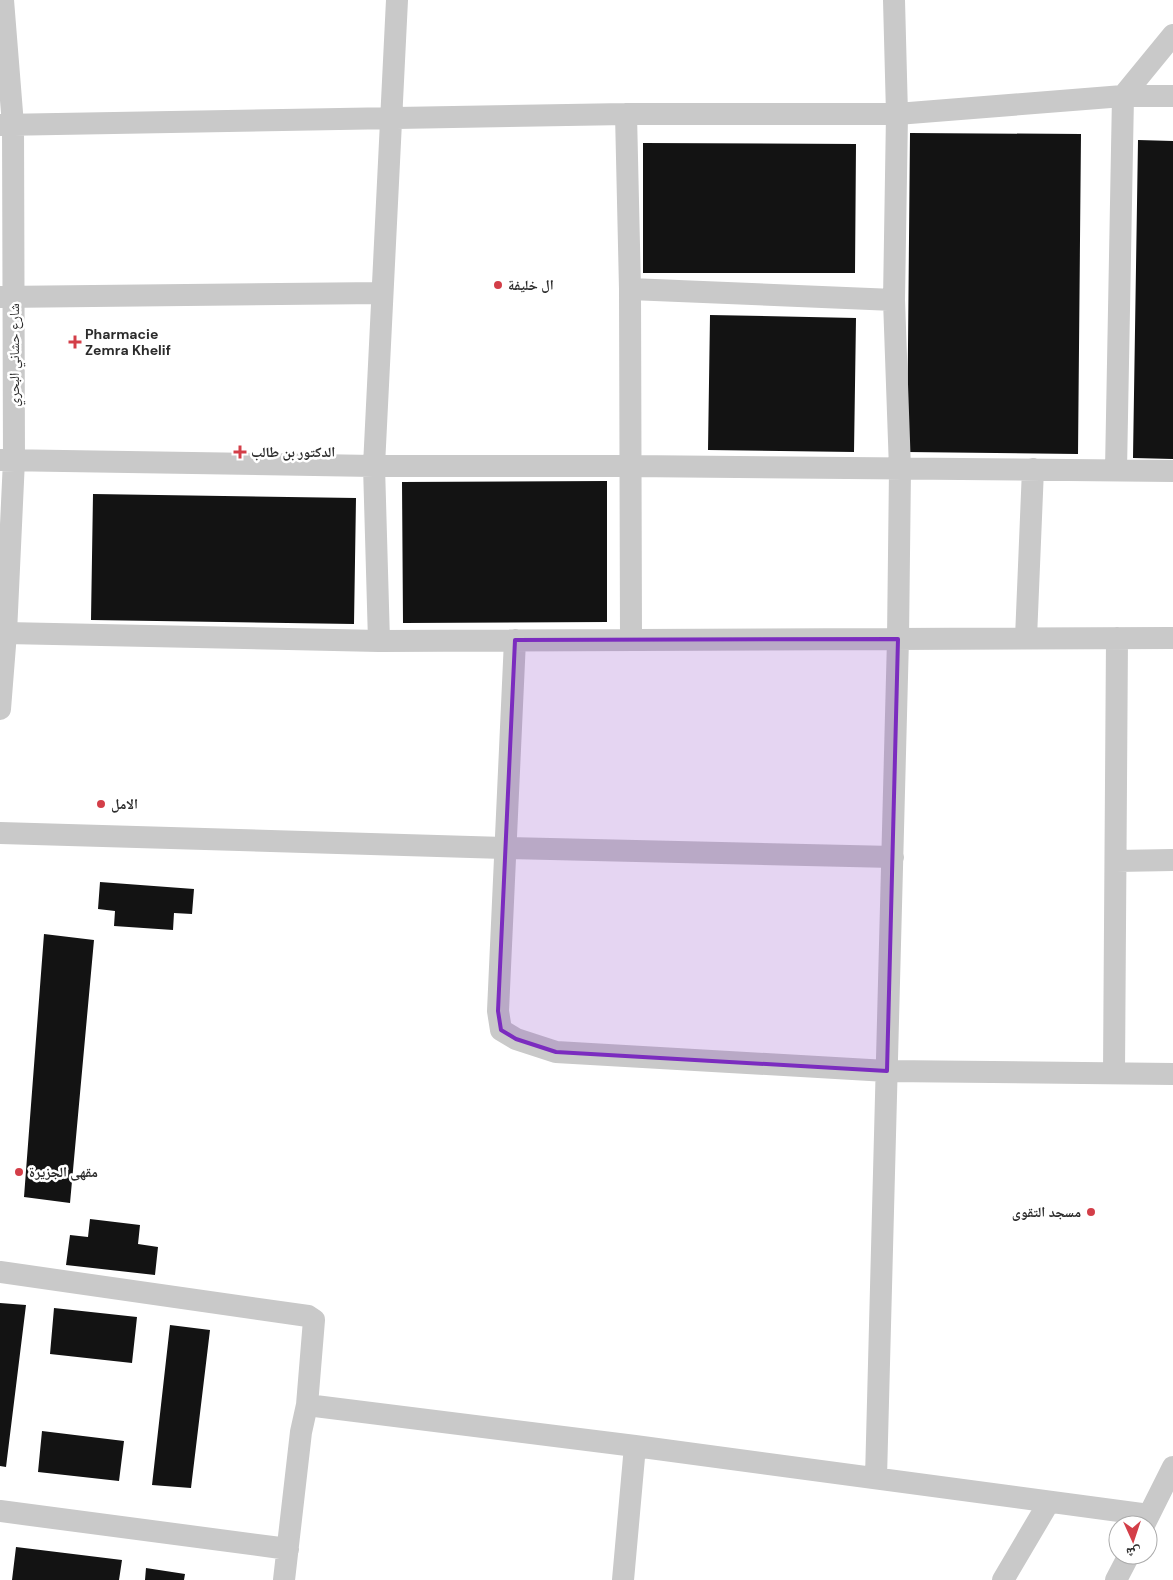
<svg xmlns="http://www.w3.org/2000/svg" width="1173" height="1580" font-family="'DM Sans','Noto Naskh Arabic',sans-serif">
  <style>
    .building { fill: #131313 }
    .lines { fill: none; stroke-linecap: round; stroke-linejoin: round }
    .street { stroke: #c9c9c9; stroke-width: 22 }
    .marked { fill: #7b2cbf; fill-opacity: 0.2; stroke: #7b2cbf; stroke-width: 4; stroke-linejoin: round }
    .poi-dot { fill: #d33e48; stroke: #fff; stroke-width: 2 }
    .labels { text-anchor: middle; stroke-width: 5; stroke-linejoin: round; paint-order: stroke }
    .poi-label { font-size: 14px; font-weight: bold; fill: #2c2c2c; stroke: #fff; text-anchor: start }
    .street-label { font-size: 14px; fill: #2c2c2c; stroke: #fff }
  </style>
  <rect width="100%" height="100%" fill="#fff"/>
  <path class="building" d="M910 133 1081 134 1078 454 907 452Z
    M1138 140 1173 141V459L1133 458Z
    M643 143 856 144 855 273H643Z
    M710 315 856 318 854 452 708 450Z
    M607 481V622L403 623 402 482Z
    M93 494 356 498 354 624 91 620Z
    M100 882 194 889 192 914 174 913 173 930 114 926 115 911 98 909Z
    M44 934 94 940 70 1203 24 1197Z
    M90 1219 140 1225 138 1244 158 1247 155 1275 66 1265 70 1235 88 1237Z
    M0 1303 26 1305 6 1467 0 1466Z
    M54 1308 137 1317 132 1363 50 1354Z
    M170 1325 210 1330 191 1488 152 1485Z
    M42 1431 124 1441 119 1481 38 1472Z
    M16 1547 122 1560 119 1580H12Z
    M146 1568 185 1574 184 1580H145Z"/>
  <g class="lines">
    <path class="street" d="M626 114 630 289 631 640
      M0 125 626 114H897L1123 96H1173
      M630 289 894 300
      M0 297 382 293
      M0 460 374 466 397 0
      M1116 470 1123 96 1173 35
      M6 633 379 641 1173 638
      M1026 638 1033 469
      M515 640 498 1011 501 1030 516 1039 556 1052 887 1071 1173 1074
      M379 641 374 466H630L1173 471
      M0 709 6 633 14 460 13 125 3 0
      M0 833 504 848 893 857
      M1116 861 1173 860
      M1114 1072 1117 638
      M0 1272 308 1316 314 1320 307 1405
      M876 1478 898 639 900 469 894 300 897 114 894 0
      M0 1511 288 1549
      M1144 1525 1173 1467
      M284 1580 301 1432 307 1405 635 1446 1149 1515
      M623 1580 635 1446
      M1003 1580 1049 1502
      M1116 1580 1129 1555"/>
  </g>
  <path class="marked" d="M898 639 887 1071 556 1052 516 1039 501 1030 498 1011 515 640Z"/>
  <g class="poi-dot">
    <circle cx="498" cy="285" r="5"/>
    <path d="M72.5 334.5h5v5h5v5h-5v5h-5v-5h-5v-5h5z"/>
    <path d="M237.5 444.5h5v5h5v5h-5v5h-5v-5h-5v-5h5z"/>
    <circle cx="101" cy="804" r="5"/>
    <circle cx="19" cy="1172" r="5"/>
    <circle cx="1091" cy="1212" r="5"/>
  </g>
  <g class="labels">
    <g class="poi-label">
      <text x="508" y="290">ال خليفة</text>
      <text x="85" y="339">Pharmacie<tspan x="85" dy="16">Zemra Khelif</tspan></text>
      <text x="251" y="457">الدكتور بن طالب</text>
      <text x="111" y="809">الامل</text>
      <text x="29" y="1177">مقهى الجزيرة</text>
      <text x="1081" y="1217" text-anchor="end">مسجد التقوى</text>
    </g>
    <g class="street-label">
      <text transform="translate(14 355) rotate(-90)" y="5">شارع حشاني البحري</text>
    </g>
  </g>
  <g transform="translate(1133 1540) rotate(177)"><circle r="24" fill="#ffffff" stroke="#ababab"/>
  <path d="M0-4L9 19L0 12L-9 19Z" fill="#d33e48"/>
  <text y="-8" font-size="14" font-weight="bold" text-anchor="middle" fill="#2c2c2c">ش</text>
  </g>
</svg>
